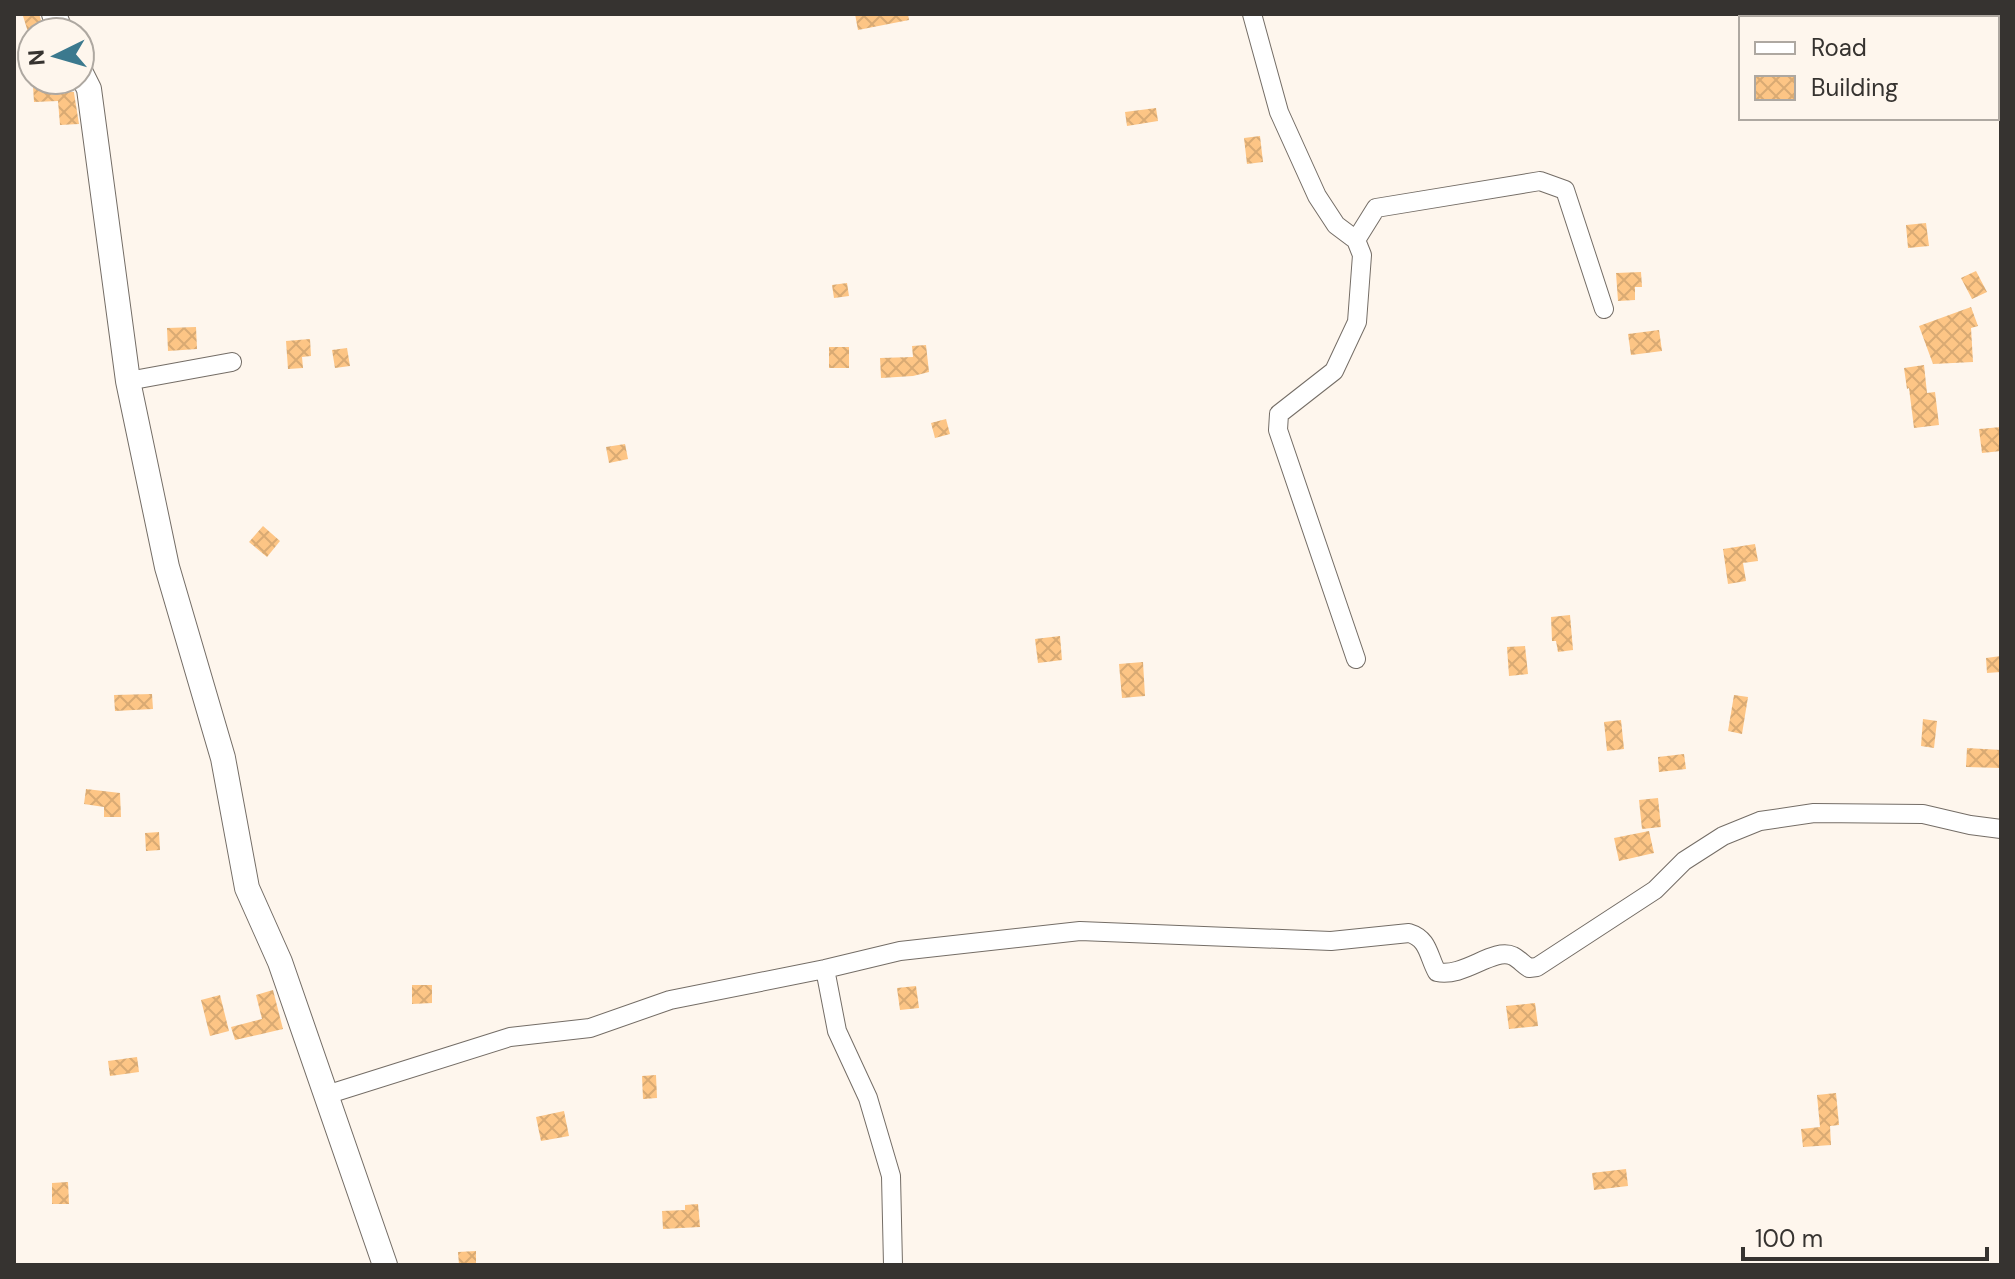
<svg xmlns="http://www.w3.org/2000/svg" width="2015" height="1279" font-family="'DM Sans',sans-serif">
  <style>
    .building { fill: url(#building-cross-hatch) }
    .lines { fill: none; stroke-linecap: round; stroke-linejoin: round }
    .street-casing { stroke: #746d66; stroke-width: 20 }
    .secondary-casing { stroke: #746d66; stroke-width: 26 }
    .street { stroke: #fff; stroke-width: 18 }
    .secondary { stroke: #fff; stroke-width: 24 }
  </style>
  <defs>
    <pattern id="building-cross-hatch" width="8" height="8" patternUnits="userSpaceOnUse" patternTransform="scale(2)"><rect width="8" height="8" fill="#fdc585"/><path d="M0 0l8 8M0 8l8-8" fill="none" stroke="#d9aa73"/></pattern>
  </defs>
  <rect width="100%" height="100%" fill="#fef6ed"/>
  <path class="building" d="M31 14H39L45 32H28L23 16Z
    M855 14H908L909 20 858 30Z
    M63 84 64 92H74V93L79 124 60 125 58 101 34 102 33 86Z
    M1156 108 1158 121 1127 126 1125 112Z
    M1260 136 1263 162 1247 164 1244 138Z
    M1926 223 1929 246 1908 248 1906 225Z
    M1976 271 1987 292 1972 299 1961 278Z
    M1641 272 1642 287H1635V300L1618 301 1616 273Z
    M847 283 849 296 834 298 832 285Z
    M1971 307 1978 326 1971 328 1973 362 1933 364 1919 326Z
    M196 327 197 349 168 351 167 328Z
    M1659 330 1662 351 1631 355 1628 334Z
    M310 339 311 356 302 357 303 368 288 369 286 341Z
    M926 345 929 372 913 376 881 378 880 358 913 357 912 346Z
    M829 347H849V368H829Z
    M347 348 350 366 335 368 332 350Z
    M1924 365 1927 393 1935 392 1939 425 1914 428 1909 388 1907 389 1904 368Z
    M946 419 950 434 935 438 931 423Z
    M2001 427V451L1982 453 1979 429Z
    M625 444 628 459 609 463 606 447Z
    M263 526 280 541 267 557 249 542Z
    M1755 544 1758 561 1743 563 1746 581 1728 584 1723 549Z
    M1570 615 1573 650 1558 652 1556 641H1552L1551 617Z
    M1060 636 1062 660 1038 663 1035 639Z
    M1525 646 1528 674 1509 676 1507 647Z
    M2001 656V672L1987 673 1986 658Z
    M1143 662 1145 696 1122 698 1119 664Z
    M152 694 153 709 115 711 114 695Z
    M1734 695 1748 697 1742 734 1728 731Z
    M1923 719 1937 721 1934 748 1921 746Z
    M1621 720 1624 749 1607 751 1604 722Z
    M1967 748 2001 750V768L1966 767Z
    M1684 754 1686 769 1659 772 1658 757Z
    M86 789 120 793 121 817H104V807L84 804Z
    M1658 798 1661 827 1642 829 1639 800Z
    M1649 831 1654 853 1619 861 1614 838Z
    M159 832 160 850 146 851 145 833Z
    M412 985H432V1003L412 1004Z
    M916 986 919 1008 900 1010 897 988Z
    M273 990 283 1029 235 1040 231 1027 262 1019 256 995Z
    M220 995 229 1031 210 1036 201 1000Z
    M1535 1003 1538 1026 1509 1029 1506 1006Z
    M137 1057 139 1072 110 1076 108 1061Z
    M656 1075 657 1098 643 1099 642 1076Z
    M1836 1093 1839 1125 1830 1126 1831 1145 1803 1147 1801 1129 1820 1127 1817 1095Z
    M564 1111 569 1136 541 1141 536 1117Z
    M1626 1169 1628 1186 1594 1190 1592 1173Z
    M68 1182 69 1204H52V1183Z
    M698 1204 700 1227 663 1229 662 1211 685 1210V1205Z
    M476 1251V1265H459L458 1252Z"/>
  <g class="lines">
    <defs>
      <path id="street" d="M1252 14 1279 112 1317 196 1336 225 1356 240 1376 208 1540 181 1565 190 1604 309
        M1356 240 1362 255 1357 322 1334 371 1279 414 1278 430 1356 659
        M128 381 232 362
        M825 969 837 1031 868 1098 891 1176 893 1265
        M326 1095 510 1037 590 1028 670 1000 825 969 900 951 1080 931 1331 941 1409 933C1429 939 1428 956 1437 972 1464 978 1493 947 1513 956 1519 959 1524 965 1529 968L1537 967 1655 890 1684 861 1723 836 1760 821 1814 813 1923 814 1970 825 2001 829"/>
      <path id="secondary" d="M54 14 61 32
        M80 71 89 89 128 381 167 567 223 758 247 888 280 962 385 1265"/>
    </defs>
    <use href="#street" class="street-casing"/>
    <use href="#secondary" class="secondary-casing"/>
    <use href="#street" class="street"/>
    <use href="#secondary" class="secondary"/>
  </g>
  <rect width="2015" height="1279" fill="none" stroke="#363330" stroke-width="32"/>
  <rect x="1739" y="16" width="260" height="104" fill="#fef6ed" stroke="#aea8a1" stroke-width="2"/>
  <rect x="1755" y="42" width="40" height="12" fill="#ffffff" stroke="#aea8a1" stroke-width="2"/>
  <text x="1811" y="56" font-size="24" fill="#363330">Road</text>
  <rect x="1755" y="76" width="40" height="24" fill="url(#building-cross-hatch)" stroke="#aea8a1" stroke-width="2"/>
  <text x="1811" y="96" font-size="24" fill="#363330">Building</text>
  <g transform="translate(56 56) rotate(265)"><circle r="38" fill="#fef6ed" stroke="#aea8a1" stroke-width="2"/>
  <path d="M0-6L14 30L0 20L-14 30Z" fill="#3b798e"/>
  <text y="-12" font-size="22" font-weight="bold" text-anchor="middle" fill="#363330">N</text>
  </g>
  <path d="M1743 1247v12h244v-12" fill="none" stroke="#363330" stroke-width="4"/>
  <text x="1755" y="1247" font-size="24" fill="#363330" stroke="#fef6ed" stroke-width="6" paint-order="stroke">100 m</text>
</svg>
